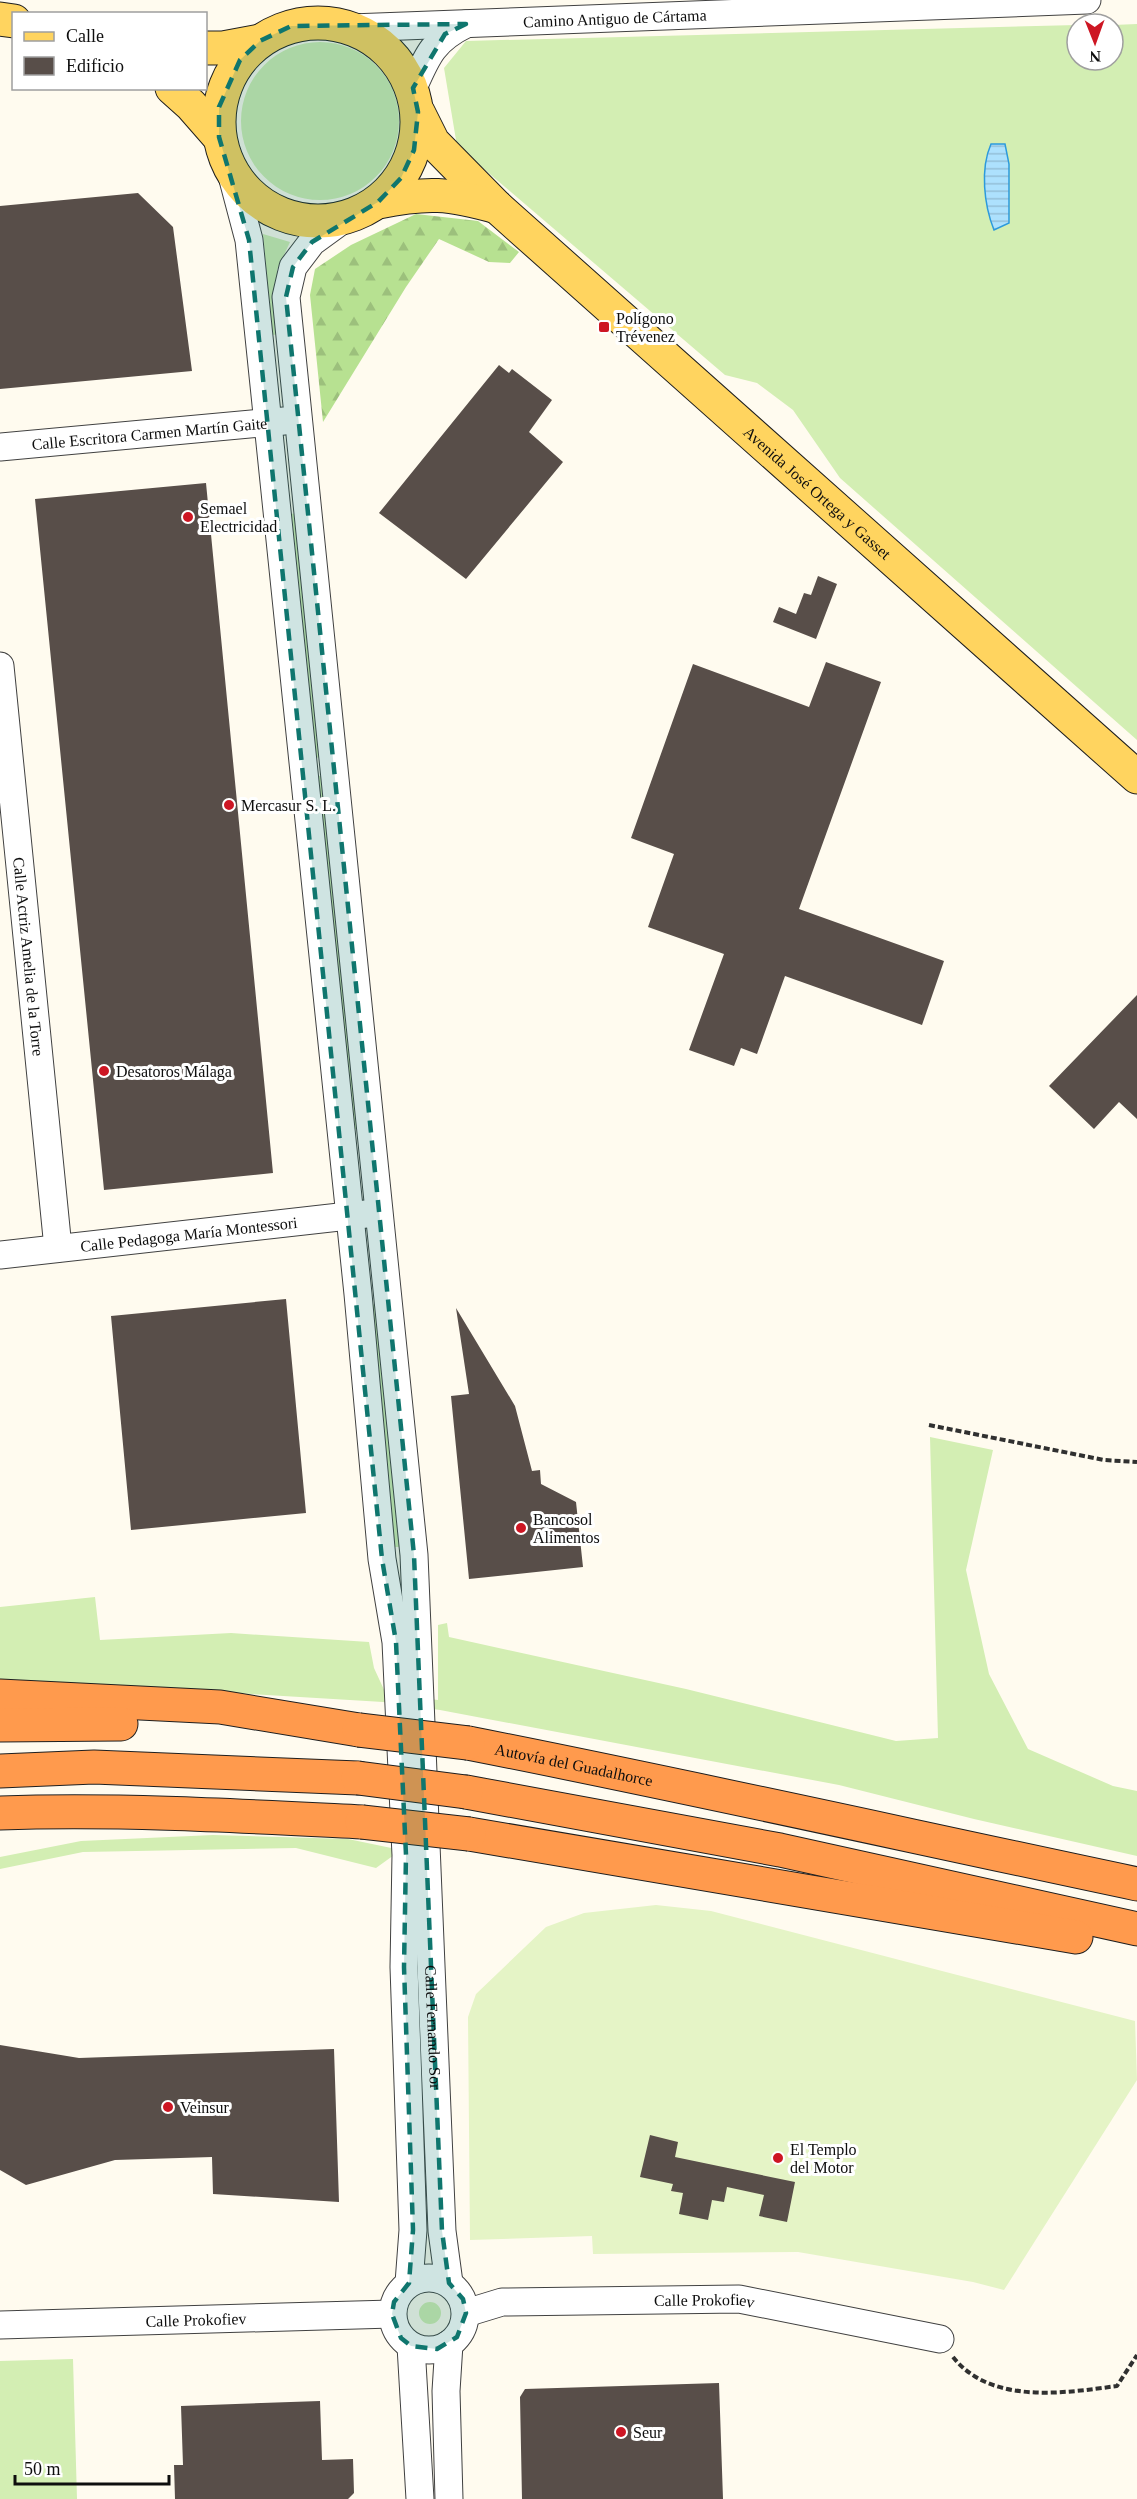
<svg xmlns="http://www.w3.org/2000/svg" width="1137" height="2499" font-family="Georgia,serif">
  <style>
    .grass { fill: #d3eeb3 }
    .forest { fill: url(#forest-firs) }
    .pitch { fill: #e5f4c6 }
    .water { fill: url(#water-rules); stroke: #2c9adc; stroke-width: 1.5 }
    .building { fill: #584e49 }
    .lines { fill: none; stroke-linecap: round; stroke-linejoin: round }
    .minor-casing { stroke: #414141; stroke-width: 29 }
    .major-casing { stroke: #1f1f1f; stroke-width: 35 }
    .highway-casing { stroke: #1f1f1f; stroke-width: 35 }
    .path { stroke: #303030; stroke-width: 4; stroke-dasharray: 6 3; stroke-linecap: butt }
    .minor { stroke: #fff; stroke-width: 27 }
    .major { stroke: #ffd45f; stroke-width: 33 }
    .highway { stroke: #ff9a4d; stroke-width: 33 }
    .highway-bridge-casing { stroke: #1f1f1f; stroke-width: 35; stroke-linecap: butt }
    .highway-bridge { stroke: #ff9a4d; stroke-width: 33 }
    .marked { fill: #0f766e; fill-opacity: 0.2; stroke: #0f766e; stroke-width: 4.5; stroke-dasharray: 12 8; stroke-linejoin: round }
    .poi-dot { fill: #cd1623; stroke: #fff; stroke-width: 2 }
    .labels { text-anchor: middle; stroke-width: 6; stroke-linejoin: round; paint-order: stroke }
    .street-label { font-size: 16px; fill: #0e0e0e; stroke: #fff }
    .poi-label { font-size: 16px; fill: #0e0e0e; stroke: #fff; text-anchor: start }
  </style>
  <defs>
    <pattern id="forest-firs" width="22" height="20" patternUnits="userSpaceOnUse" patternTransform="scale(1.5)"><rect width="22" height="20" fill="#b7e191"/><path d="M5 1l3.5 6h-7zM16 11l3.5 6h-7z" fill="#9cc07c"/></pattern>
    <pattern id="water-rules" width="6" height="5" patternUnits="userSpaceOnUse" patternTransform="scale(1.5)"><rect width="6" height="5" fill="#ade1fd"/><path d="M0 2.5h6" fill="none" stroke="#94c0d8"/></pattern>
  </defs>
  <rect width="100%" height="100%" fill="#fffbef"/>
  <path class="grass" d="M1137 24V740L840 478 793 410 757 383 725 375 457 146 444 68 466 41 1077 25V60H1113V25Z
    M241 121a79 79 0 1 1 158 0a79 79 0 1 1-158 0Z
    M263 234 290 242 277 270 280 334 272 335Z
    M299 513 324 757 314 758 290 514Z
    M317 776H324L360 1129H352Z
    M377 1304 400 1547H393L369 1305Z
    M930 1437 993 1450 966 1570 989 1674 1028 1749 1113 1786 1137 1791V1856L974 1819 839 1785 440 1710 383 1702 0 1679V1607L95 1597 100 1640 231 1633 369 1642 374 1668 386 1694 438 1700V1625L447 1623 449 1637 686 1689 896 1741 938 1738Z
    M213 1835 348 1839 401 1850 376 1868 296 1848 83 1852 0 1869V1857L81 1841Z
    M419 2313a11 11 0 1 1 22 0a11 11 0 1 1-22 0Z
    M73 2359 77 2499H0V2361Z"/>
  <path class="forest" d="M416 214 478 221 519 252 510 263 489 262 439 239 406 287 323 422 310 295 315 269 351 245Z"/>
  <path class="pitch" d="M656 1905 711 1911 1135 2021 1137 2080 1004 2290 973 2282 798 2252 593 2254 592 2236 470 2240 468 2017 476 1994 546 1927 584 1913Z"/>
  <path class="water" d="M991 144H1005L1009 164V223L994 230C984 205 980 169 991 144Z"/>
  <path class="building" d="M138 193 173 227 192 371 0 389V206Z
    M499 365 509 373 512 369 552 400 529 432 563 462 466 579 379 513Z
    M206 483 273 1173 104 1190 35 499Z
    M818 576 837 584 816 639 773 622 779 607 796 614 804 593 811 595Z
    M826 662 881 682 799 909 944 961 922 1025 785 976 757 1054 741 1048 734 1066 689 1050 724 954 648 927 674 854 631 838 693 664 809 707Z
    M1137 995V1119L1119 1102 1094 1129 1049 1086Z
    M286 1299 306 1513 131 1530 111 1316Z
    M456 1308 515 1406 532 1471 540 1470 541 1484 576 1502 583 1567 469 1579 451 1396 469 1394Z
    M0 2045 79 2058 334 2049 339 2202 213 2194 212 2157 115 2160 26 2185 0 2170Z
    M650 2135 678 2142 675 2157 795 2182 787 2222 759 2216 764 2195 727 2187 724 2202 712 2200 708 2220 679 2214 683 2193 671 2191 673 2184 640 2177Z
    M719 2383 723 2499H522L520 2397 525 2389Z
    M320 2401 322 2460 353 2459 354 2493 348 2499H175L174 2465H183L181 2406Z"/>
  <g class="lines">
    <defs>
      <g id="minor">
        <path id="s1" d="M351 28 1087 0"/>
        <path d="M413 88C427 56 433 40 466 24"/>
        <path d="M231 172 249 240 358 1294 382 1559 396 1642 406 1855 404 1967 413 2230 409 2283"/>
        <path id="s2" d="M345 218 312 242 293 267 286 297 414 1555 442 2231 449 2283"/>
        <path id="s3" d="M0 447 284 421"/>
        <path id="s4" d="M0 666 58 1248"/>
        <path id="s5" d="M0 1255 366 1214"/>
        <circle cx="429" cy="2314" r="36"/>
        <path id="s6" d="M466 2313 502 2302 739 2299 940 2339"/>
        <path id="s7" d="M0 2325 392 2314"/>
        <path d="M411 2346 420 2499"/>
        <path d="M449 2499 446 2391 449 2344"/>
      </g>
      <g id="major">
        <path d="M0 19 14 21"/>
        <circle cx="318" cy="122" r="99"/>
        <path d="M206 48H223L260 41"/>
        <path d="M172 88 191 105 219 137"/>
        <path id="s8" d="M418 112 433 142 497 207 1137 777"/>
        <path d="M378 202C427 192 449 193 497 207"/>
      </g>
      <g id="highway">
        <path d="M0 1696 220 1707 359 1730"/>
        <path d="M0 1725 121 1724"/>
        <path id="s9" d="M468 1743C692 1787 914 1837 1137 1884"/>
        <path d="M0 1771 94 1767 358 1778"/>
        <path d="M466 1792 780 1850 1137 1929"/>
        <path d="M0 1813C121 1809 242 1816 362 1822"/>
        <path d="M469 1834 1076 1937"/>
      </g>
    </defs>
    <use href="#minor" class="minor-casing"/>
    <use href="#major" class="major-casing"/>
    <use href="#highway" class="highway-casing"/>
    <path class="path" d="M929 1425 1104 1460 1137 1462
      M953 2357C991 2405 1064 2393 1117 2386L1137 2355"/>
    <use href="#minor" class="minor"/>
    <use href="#major" class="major"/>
    <use href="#highway" class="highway"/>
    <defs>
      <path id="highway-bridge" d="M359 1730 468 1743
        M358 1778 466 1792
        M362 1822 469 1834"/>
    </defs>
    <use href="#highway-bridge" class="highway-bridge-casing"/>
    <use href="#highway-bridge" class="highway-bridge"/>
  </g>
  <path class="marked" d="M466 24 445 34 413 88 418 112 414 150 401 178 378 202 312 242 293 267 286 297 414 1555 442 2231 449 2283 463 2299 466 2313 457 2337 437 2349 411 2346 401 2338 392 2314 394 2302 409 2283 413 2230 404 1967 406 1855 396 1642 382 1559 249 240 219 137V107L240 60 260 41 291 26Z"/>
  <g class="poi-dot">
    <rect x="598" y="321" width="12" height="12" rx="3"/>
    <circle cx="188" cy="517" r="6"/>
    <circle cx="229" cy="805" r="6"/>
    <circle cx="104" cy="1071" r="6"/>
    <circle cx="521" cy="1528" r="6"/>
    <circle cx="168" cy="2107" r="6"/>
    <circle cx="778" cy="2158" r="6"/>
    <circle cx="621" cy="2432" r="6"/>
  </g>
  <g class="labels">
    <g class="street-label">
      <text dy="6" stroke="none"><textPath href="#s1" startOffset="264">Camino Antiguo de Cártama</textPath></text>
      <text dy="6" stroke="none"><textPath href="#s3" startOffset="150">Calle Escritora Carmen Martín Gaite</textPath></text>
      <text dy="6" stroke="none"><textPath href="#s8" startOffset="554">Avenida José Ortega y Gasset</textPath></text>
      <text dy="6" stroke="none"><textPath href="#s4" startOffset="292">Calle Actriz Amelia de la Torre</textPath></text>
      <text dy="6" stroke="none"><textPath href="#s5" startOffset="190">Calle Pedagoga María Montessori</textPath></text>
      <text dy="6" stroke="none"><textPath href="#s9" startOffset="108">Autovía del Guadalhorce</textPath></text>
      <text dy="6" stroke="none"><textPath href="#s2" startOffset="1840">Calle Fernando Sor</textPath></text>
      <text dy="6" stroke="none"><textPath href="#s6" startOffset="240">Calle Prokofiev</textPath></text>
      <text dy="6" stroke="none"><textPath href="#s7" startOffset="196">Calle Prokofiev</textPath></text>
    </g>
    <g class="poi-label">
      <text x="616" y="324">Polígono<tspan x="616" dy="18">Trévenez</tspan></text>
      <text x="200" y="514">Semael<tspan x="200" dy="18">Electricidad</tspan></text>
      <text x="241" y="811">Mercasur S. L.</text>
      <text x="116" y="1077">Desatoros Málaga</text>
      <text x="533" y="1525">Bancosol<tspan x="533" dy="18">Alimentos</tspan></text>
      <text x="180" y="2113">Veinsur</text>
      <text x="790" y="2155">El Templo<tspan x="790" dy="18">del Motor</tspan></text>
      <text x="633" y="2438">Seur</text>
    </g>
  </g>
  <rect x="12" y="12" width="195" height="78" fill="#ffffff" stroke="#9f9f9f" stroke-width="1.5"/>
  <rect x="24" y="32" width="30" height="9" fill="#ffd45f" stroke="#9f9f9f" stroke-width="1.5"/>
  <text x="66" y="42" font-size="18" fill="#0e0e0e">Calle</text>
  <rect x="24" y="57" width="30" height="18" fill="#584e49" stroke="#9f9f9f" stroke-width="1.5"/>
  <text x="66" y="72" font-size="18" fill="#0e0e0e">Edificio</text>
  <g transform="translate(1095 42) rotate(179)"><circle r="28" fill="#ffffff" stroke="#9f9f9f" stroke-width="1.5"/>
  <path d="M0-4.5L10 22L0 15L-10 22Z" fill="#cd1623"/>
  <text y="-9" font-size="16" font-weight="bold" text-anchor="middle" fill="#0e0e0e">N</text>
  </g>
  <path d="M15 2475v9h154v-9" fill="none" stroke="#0e0e0e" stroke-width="3"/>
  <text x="24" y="2475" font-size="18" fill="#0e0e0e" stroke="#ffffff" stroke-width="4.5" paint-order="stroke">50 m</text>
</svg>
